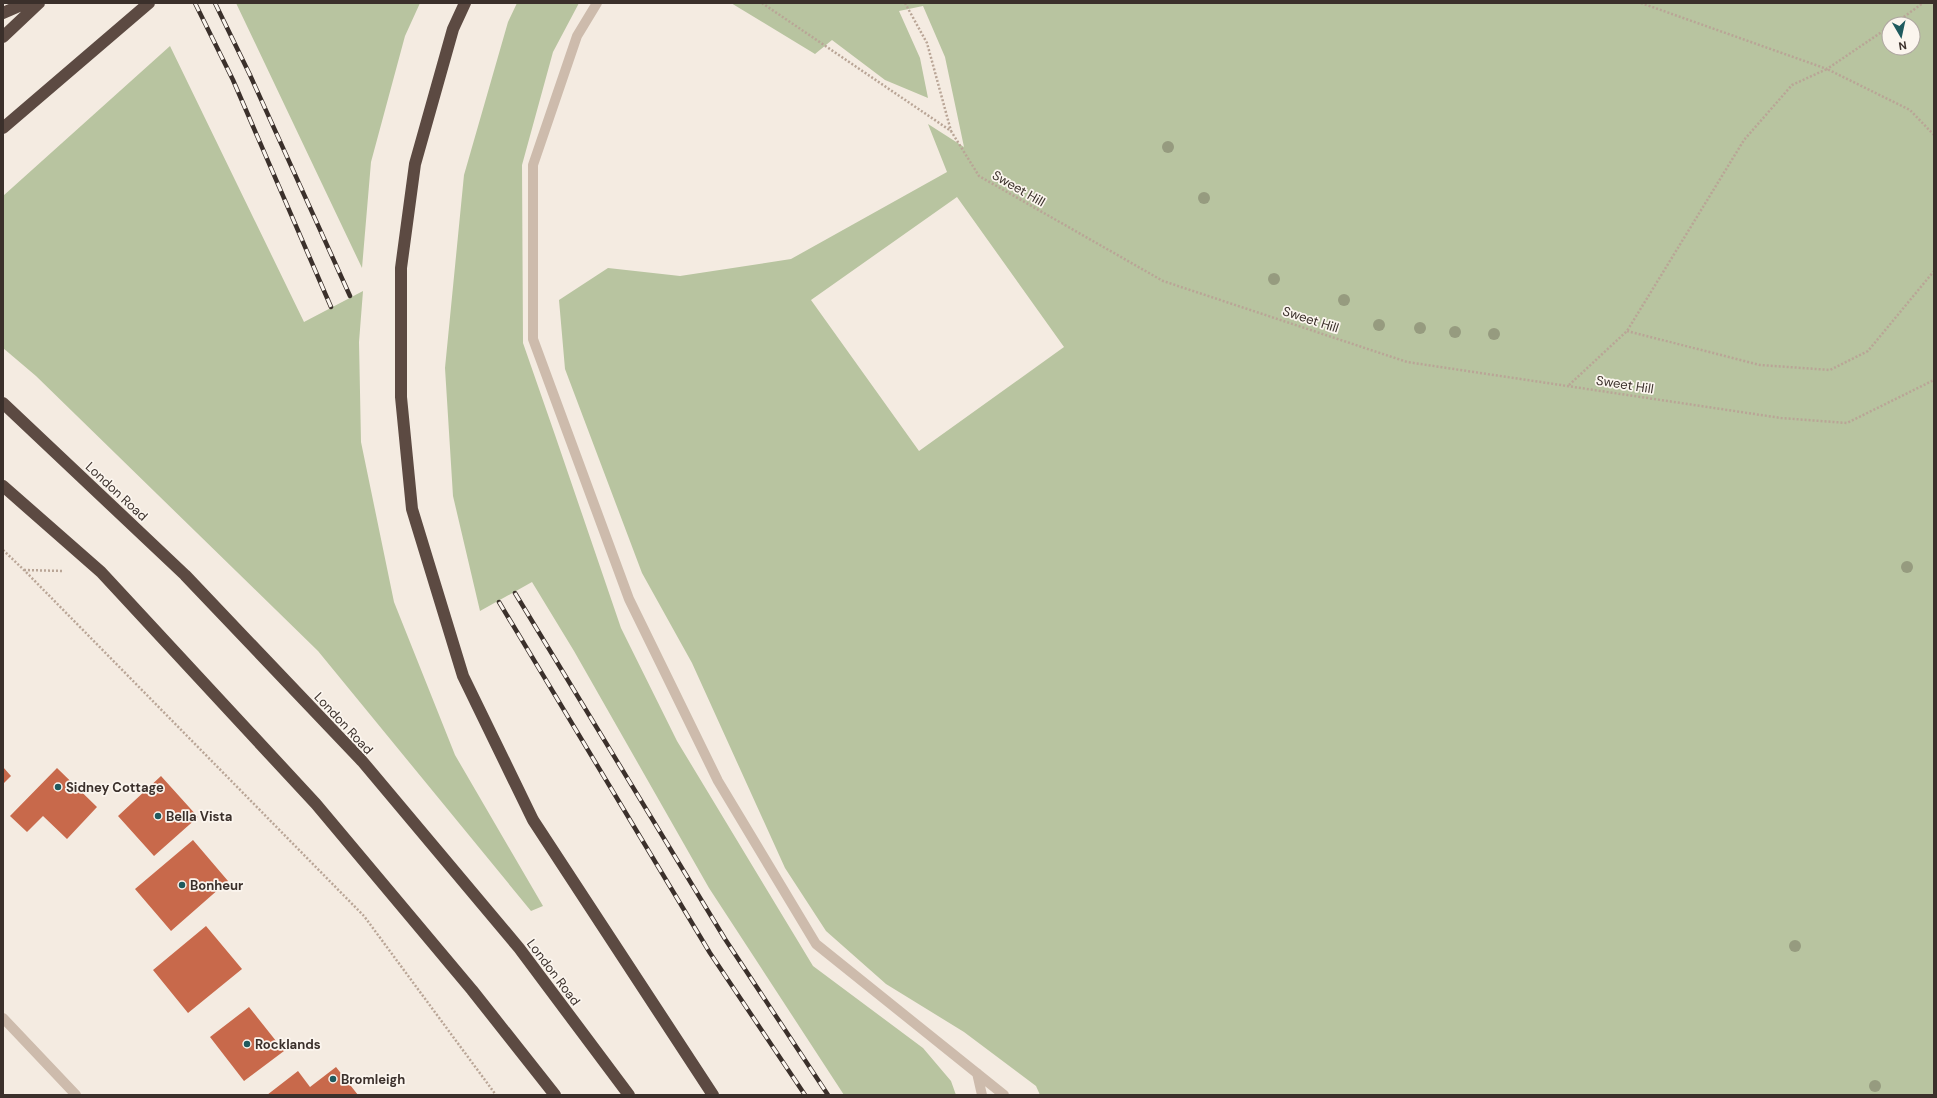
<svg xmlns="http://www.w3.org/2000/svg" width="1937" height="1098" font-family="'DM Sans',sans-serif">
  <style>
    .green { fill: #b8c4a0; fill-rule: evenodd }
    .building { fill: #c8694b }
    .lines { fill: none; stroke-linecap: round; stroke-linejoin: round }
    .path { stroke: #b9a596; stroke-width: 2.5; stroke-dasharray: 2 2; stroke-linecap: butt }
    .minor { stroke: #cdbbac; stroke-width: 10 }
    .highway { stroke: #5c4a42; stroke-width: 12 }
    .rail-casing { stroke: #3b302b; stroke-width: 4.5 }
    .rail { stroke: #fbf5ee; stroke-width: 3; stroke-dasharray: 9; stroke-linecap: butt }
    .tree { fill: #969b7f }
    .poi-dot { fill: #1f5a5e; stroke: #fbf5ee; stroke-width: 1.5 }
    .labels { text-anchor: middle; stroke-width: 3.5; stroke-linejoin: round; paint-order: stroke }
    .street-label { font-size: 13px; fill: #3b302b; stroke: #fbf5ee }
    .poi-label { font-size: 13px; font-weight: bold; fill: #3b302b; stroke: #fbf5ee; text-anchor: start }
  </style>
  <rect width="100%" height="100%" fill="#f4ebe1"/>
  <path class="green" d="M236 3H420L405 36 371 162 362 268Z
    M517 3H579L553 52 522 165 523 343 555 435 621 628 677 741 813 966 923 1048 951 1081 956 1095H844L709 888 574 651 532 582 480 611 453 496 445 368 464 175 508 22Z
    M731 3H1934V1095H1040L1036 1086 964 1032 886 984 826 931 785 868 692 663 642 573 565 369 559 300 608 268 680 276 791 259 947 172 928 124 964 147 945 57 923 6 899 11 920 58 928 98 885 80 832 40 815 54ZM1889 24H1913V48H1889ZM957 197 1064 347 919 451 811 300Z
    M170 46 304 322 363 291 359 342 361 442 394 602 455 755 543 906 531 911 318 651 36 376 3 348V196Z"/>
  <path class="building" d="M3 767 11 776 3 784Z
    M57 768 97 807 67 839 43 816 27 832 10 816Z
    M161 776 198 817 154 856 118 816Z
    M193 840 228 881 171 931 135 889Z
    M206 926 242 969 188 1013 153 970Z
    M249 1007 284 1051 244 1081 210 1037Z
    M336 1067 358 1095H267L298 1071 310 1087Z"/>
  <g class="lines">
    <path class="path" d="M762 3 951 131 979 176 1163 281 1407 362 1781 418 1847 423 1934 380
      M905 3 927 43 951 131
      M1641 3 1827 69 1889 27
      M1894 24 1923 3
      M1627 331 1760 365 1830 370 1868 351 1934 271
      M1569 385 1627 331 1744 140 1792 85 1827 69 1910 110 1934 135
      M3 550 24 570 364 916 496 1095
      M24 570 63 571"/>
    <path class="minor" d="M597 3 577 36 533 165V339L629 599 718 781 816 944 1004 1095
      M3 1018 76 1095
      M977 1073 982 1095"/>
    <path class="highway" d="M465 3 453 29 415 164 401 268V397L412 509 463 676 533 820 713 1095
      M3 13 26 3
      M3 37 39 3
      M3 128 149 3
      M3 403 185 575 362 761 519 948 629 1095
      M3 486 101 572 316 804 472 990 555 1095"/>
    <defs>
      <path id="rail" d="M195 3 233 80 331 307
        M215 3 250 75 350 296
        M515 593 725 939 828 1095
        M499 602 710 953 805 1095"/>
    </defs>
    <use href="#rail" class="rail-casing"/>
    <use href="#rail" class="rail"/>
  </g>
  <g class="tree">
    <circle cx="1168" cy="147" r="6"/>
    <circle cx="1204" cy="198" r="6"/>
    <circle cx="1274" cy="279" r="6"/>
    <circle cx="1344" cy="300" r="6"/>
    <circle cx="1379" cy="325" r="6"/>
    <circle cx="1420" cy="328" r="6"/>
    <circle cx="1455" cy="332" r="6"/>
    <circle cx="1494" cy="334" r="6"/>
    <circle cx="1907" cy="567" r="6"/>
    <circle cx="1795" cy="946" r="6"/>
    <circle cx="1875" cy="1086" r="6"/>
  </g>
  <g class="poi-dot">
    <circle cx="58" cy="787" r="4"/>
    <circle cx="158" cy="816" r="4"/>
    <circle cx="182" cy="885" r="4"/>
    <circle cx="247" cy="1044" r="4"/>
    <circle cx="333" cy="1079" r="4"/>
  </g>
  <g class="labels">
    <g class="street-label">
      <text transform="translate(1019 188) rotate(30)" y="5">Sweet Hill</text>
      <text transform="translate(1311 319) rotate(18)" y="5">Sweet Hill</text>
      <text transform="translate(1625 384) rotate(9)" y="5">Sweet Hill</text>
      <text transform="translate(117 491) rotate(43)" y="5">London Road</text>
      <text transform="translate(344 723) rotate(47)" y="5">London Road</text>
      <text transform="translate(554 972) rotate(53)" y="5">London Road</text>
    </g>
    <g class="poi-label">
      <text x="66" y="792">Sidney Cottage</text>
      <text x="166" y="821">Bella Vista</text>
      <text x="190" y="890">Bonheur</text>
      <text x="255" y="1049">Rocklands</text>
      <text x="341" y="1084">Bromleigh</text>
    </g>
  </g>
  <rect width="1937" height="1098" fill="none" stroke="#3b302b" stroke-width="8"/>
  <g transform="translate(1901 36) rotate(171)"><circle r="19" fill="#fbf5ee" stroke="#aea6a0"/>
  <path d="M0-3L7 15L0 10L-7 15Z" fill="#1f5a5e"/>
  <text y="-6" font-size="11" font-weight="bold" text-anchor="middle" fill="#3b302b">N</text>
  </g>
</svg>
